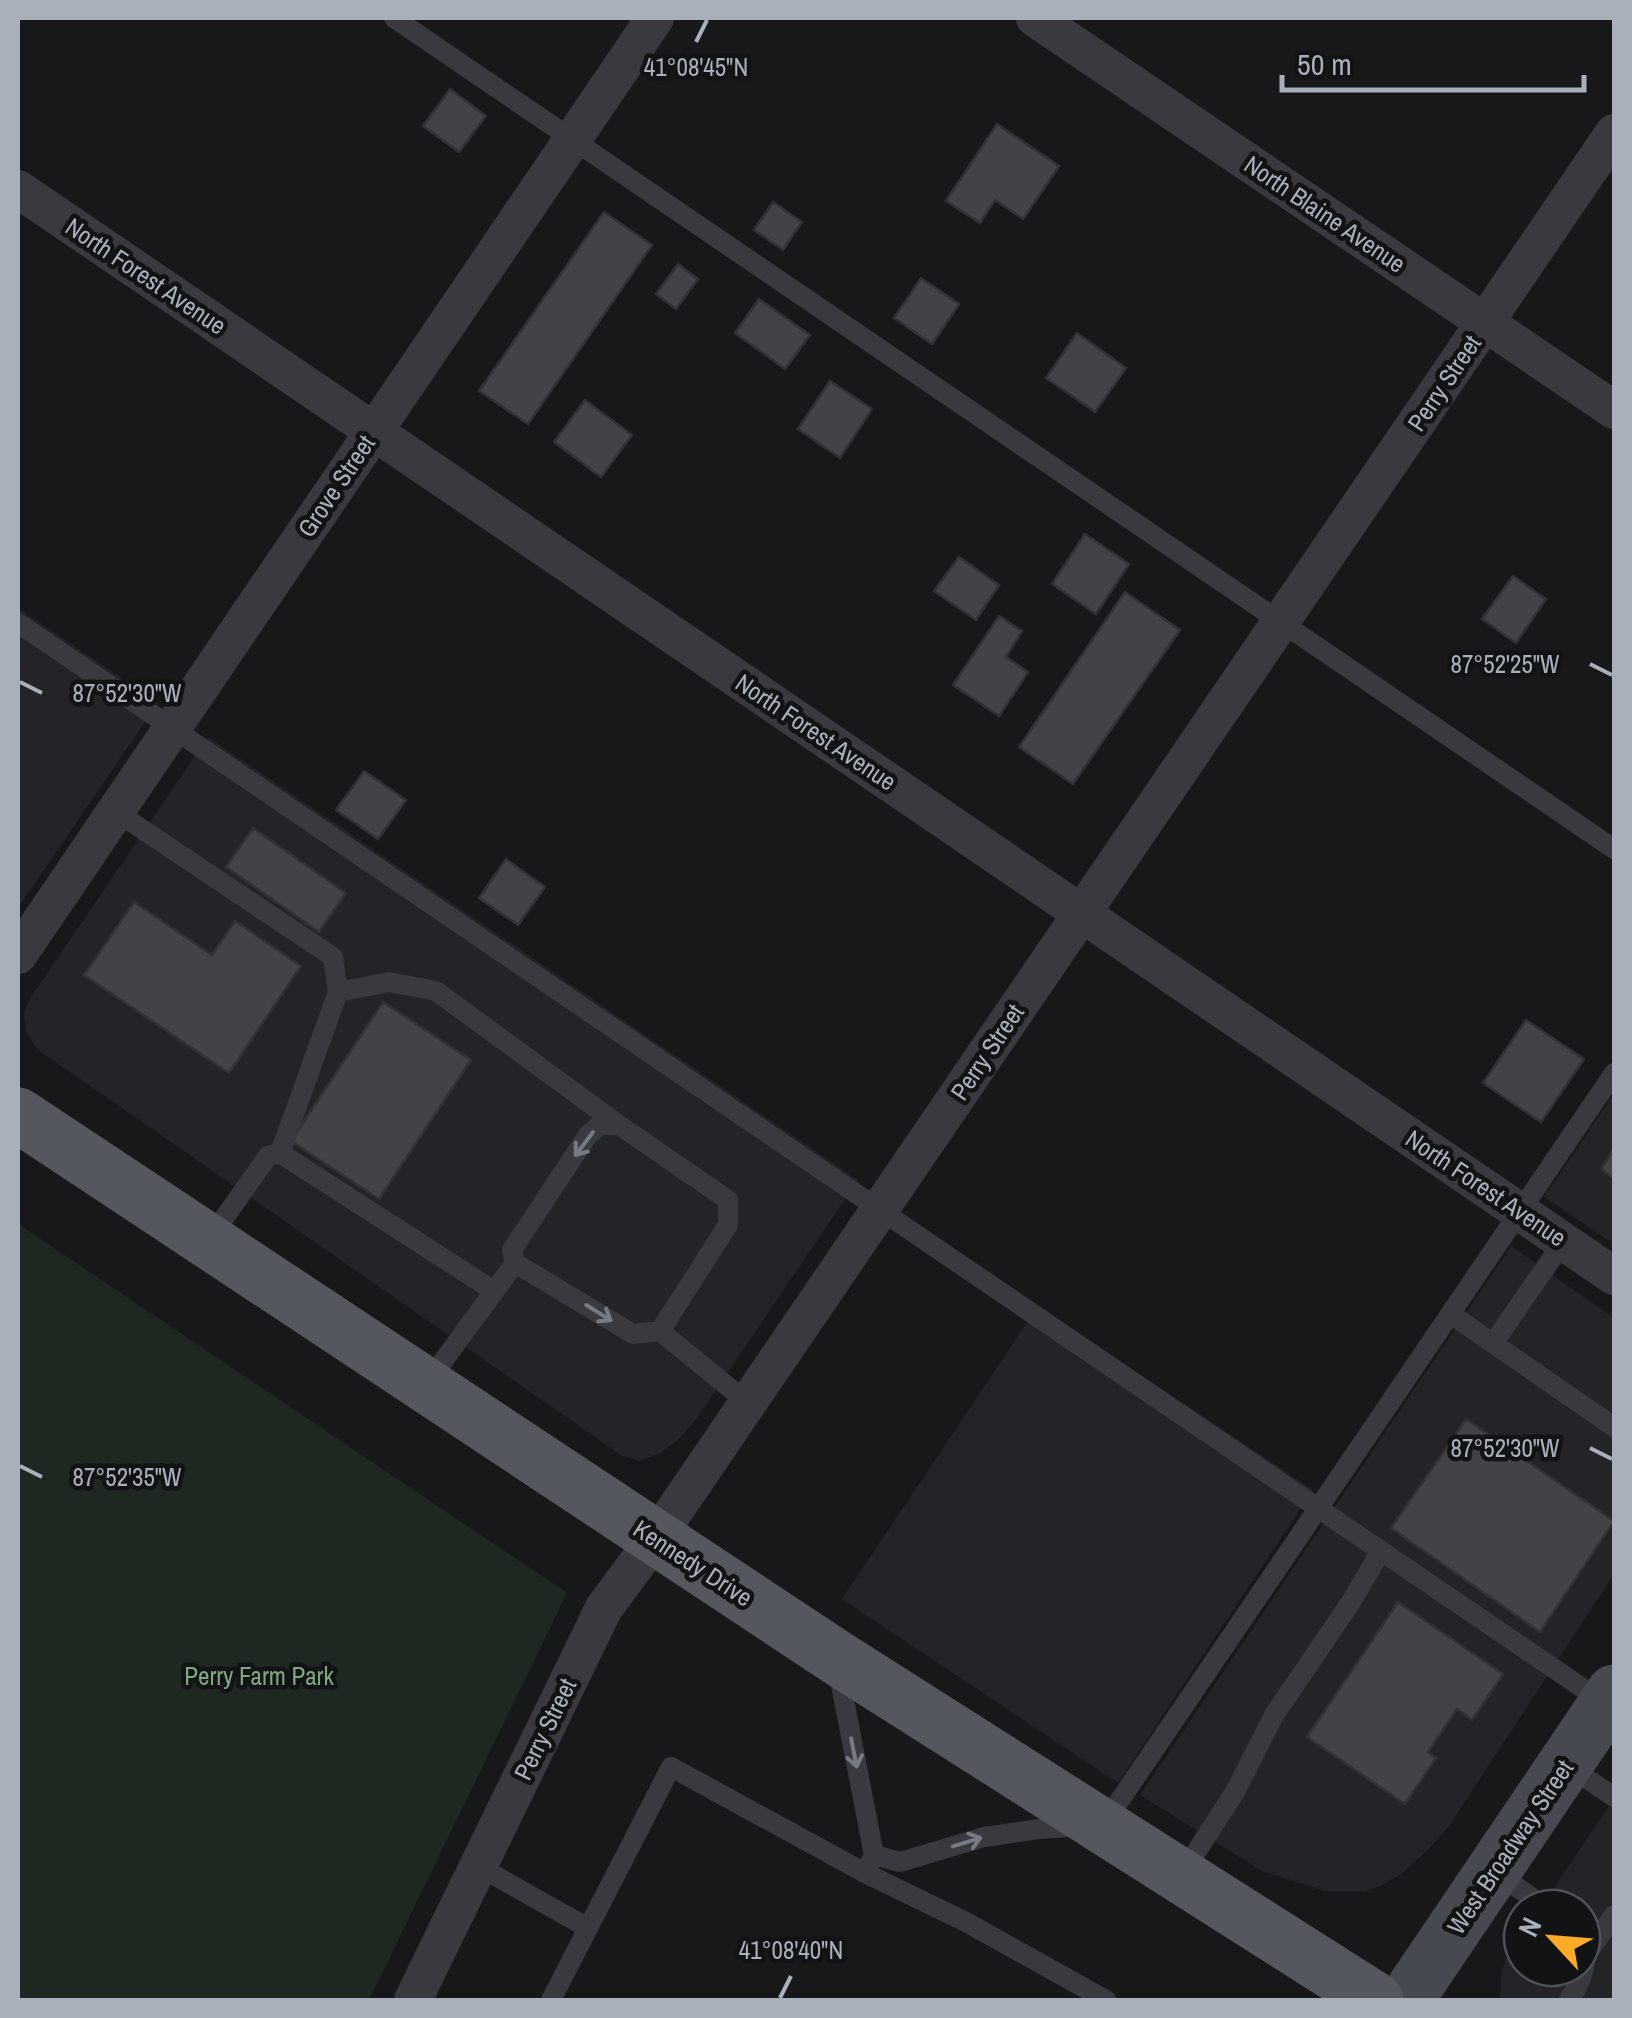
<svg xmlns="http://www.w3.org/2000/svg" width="1632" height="2018" font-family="'Archivo Narrow',sans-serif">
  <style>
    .built { fill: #232427 }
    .green { fill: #1f2820 }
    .building { fill: #414347; stroke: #313236; stroke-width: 2.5 }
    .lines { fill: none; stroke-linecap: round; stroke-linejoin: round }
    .service { stroke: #383a3f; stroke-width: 20 }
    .minor { stroke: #383a3f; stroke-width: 38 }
    .secondary { stroke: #46494f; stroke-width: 55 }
    .primary { stroke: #54575e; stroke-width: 55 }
    .oneway { stroke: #767a83 }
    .ticks { fill: none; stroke: #a9afbb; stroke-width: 4 }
    .labels { text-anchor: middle; stroke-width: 9; stroke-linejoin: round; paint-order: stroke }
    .street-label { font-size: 25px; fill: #a9afbb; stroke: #121315 }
    .park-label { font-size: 25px; fill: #7fa77f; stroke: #121315 }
    .ticks-label { font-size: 25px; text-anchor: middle; fill: #a9afbb; stroke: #121315; stroke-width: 9; stroke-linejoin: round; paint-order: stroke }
  </style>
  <rect width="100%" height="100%" fill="#17181a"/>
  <path class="built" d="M18 608 158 703 18 908Z
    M208 737 858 1180 697 1418 679 1439 660 1453 640 1461 621 1455 37 1049 26 1030 24 1012 31 997Z
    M1614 1094V1244L1544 1197Z
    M1511 1246 1614 1318V1574L1449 1826 1427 1851 1401 1874 1380 1886 1365 1891H1325L1262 1871 1140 1795Z
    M1038 1306 1313 1490 1118 1783 842 1599Z
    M1614 1799V2000H1500L1501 1974 1506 1959 1522 1935V1968H1582V1908H1540Z"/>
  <path class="green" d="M18 1224 567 1593 369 2000H18Z"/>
  <path class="building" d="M450 89 486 116 459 152 423 126Z
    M997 124 1059 166 1023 219 995 200 980 223 946 201Z
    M773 202 802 222 783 250 754 230Z
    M604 212 652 245 528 424 479 391Z
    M678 264 698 279 676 309 656 294Z
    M921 278 959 304 932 344 894 318Z
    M759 299 810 335 785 369 735 333Z
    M1077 333 1126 368 1095 412 1046 378Z
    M830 381 872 409 840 458 798 429Z
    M585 400 632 435 601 477 554 442Z
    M1085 534 1129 564 1096 614 1052 584Z
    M959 557 999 585 976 620 934 591Z
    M1513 576 1546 599 1516 643 1482 619Z
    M1125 592 1180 630 1073 784 1019 747Z
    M999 616 1022 631 1006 657 1028 672 999 716 953 685Z
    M364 771 406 800 378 839 336 810Z
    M253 828 346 893 319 932 226 867Z
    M506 859 545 887 518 925 479 898Z
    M134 902 212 955 235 921 301 966 229 1073 84 975Z
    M383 1002 471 1060 379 1199 291 1141Z
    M1526 1020 1584 1059 1541 1122 1483 1083Z
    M1614 1149V1179L1601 1169Z
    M1466 1419 1614 1521 1540 1632 1391 1528Z
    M1398 1602 1503 1674 1472 1720 1457 1709 1428 1752 1436 1758 1405 1804 1307 1737Z"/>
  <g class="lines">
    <path class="service" d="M394 18 1614 849
      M18 623 1603 1702
      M115 811 333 957 338 992 280 1153
      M338 992 389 982 436 991 619 1125
      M210 1238 268 1156 280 1153 494 1291
      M1452 1315 1614 1427
      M660 1331 748 1403
      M1494 1342 1564 1241
      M427 1383 515 1263 512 1250 588 1135 600 1125H619L728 1200V1225L660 1331 633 1334 515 1263
      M838 1669 874 1855 869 1865
      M1566 1765 1614 1797
      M874 1855 900 1862 984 1837 1039 1829 1103 1825 1614 1073
      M478 1866 588 1928
      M1495 1872 1547 1908
      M1182 1874 1235 1792 1274 1715 1351 1602 1381 1551
      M1586 1955 1614 1915
      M551 2000 671 1767 865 1873 966 1922 1106 2000
      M1569 2000C1580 1984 1590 1964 1582 1945"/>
    <path class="minor" d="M1035 18 1614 410
      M18 189 1614 1276
      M18 955 655 18
      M413 2000 604 1608 655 1539 1614 133"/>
    <path class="secondary" d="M1406 2000 1614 1692"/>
    <path class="primary" d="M18 1115 836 1657 1376 2000"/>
  </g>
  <defs><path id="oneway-shaft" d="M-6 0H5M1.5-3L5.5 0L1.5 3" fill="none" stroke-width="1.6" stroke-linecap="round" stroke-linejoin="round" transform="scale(2.5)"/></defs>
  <g class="oneway">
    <use href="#oneway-shaft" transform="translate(584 1144) rotate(127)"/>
    <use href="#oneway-shaft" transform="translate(599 1313) rotate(32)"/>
    <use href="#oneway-shaft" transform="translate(854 1753) rotate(79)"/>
    <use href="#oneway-shaft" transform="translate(967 1842) rotate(-17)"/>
  </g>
  <path class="ticks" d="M696 42 707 20M1590 664 1612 675M20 682 42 693M1590 1448 1612 1459M20 1466 42 1477M780 1998 791 1976"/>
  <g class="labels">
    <g class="street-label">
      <text transform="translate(1325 214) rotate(34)" y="9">North Blaine Avenue</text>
      <text transform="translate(146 276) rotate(34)" y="9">North Forest Avenue</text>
      <text transform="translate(1444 383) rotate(-56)" y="9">Perry Street</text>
      <text transform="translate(336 486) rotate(-56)" y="9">Grove Street</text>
      <text transform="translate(816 732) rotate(34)" y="9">North Forest Avenue</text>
      <text transform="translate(987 1052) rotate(-56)" y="9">Perry Street</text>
      <text transform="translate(1486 1188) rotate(34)" y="9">North Forest Avenue</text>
      <text transform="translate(693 1563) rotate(33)" y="9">Kennedy Drive</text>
      <text transform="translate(545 1729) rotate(-64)" y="9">Perry Street</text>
      <text transform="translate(1510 1847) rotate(-56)" y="9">West Broadway Street</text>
    </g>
    <g class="park-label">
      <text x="259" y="1685">Perry Farm Park</text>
    </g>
  </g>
  <g class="ticks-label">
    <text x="696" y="76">41°08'45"N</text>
    <text x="1505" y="673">87°52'25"W</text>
    <text x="127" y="702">87°52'30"W</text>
    <text x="1505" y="1457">87°52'30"W</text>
    <text x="127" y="1486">87°52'35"W</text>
    <text x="791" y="1959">41°08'40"N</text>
  </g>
  <rect width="1632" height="2018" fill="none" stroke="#a9afbb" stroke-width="40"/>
  <g transform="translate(1552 1938) rotate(296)"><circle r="48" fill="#121315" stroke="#4e5157" stroke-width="2.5"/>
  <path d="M0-8L18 38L0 25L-18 38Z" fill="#ffab2a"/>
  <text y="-15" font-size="28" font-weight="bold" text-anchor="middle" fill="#a9afbb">N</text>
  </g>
  <path d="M1282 75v15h302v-15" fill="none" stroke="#a9afbb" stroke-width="5"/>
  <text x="1297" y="75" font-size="30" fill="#a9afbb" stroke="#121315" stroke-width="8" paint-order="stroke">50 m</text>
</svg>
